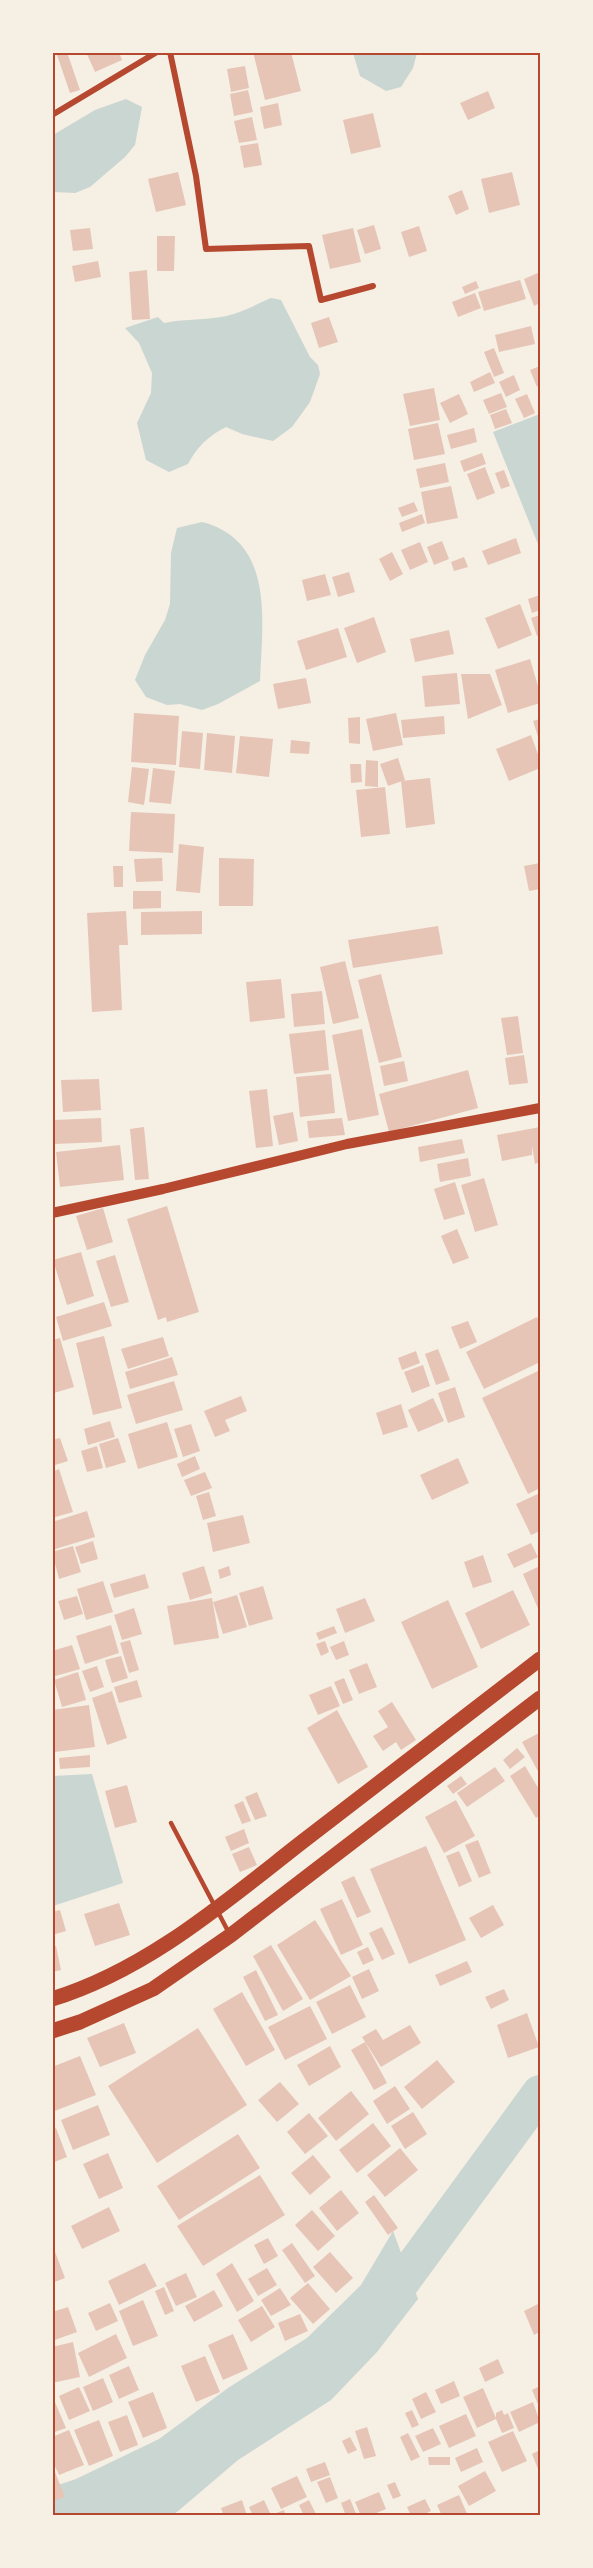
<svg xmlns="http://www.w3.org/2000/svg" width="593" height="2568" font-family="Ubuntu,sans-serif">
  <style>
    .water { fill: #c9d6d2 }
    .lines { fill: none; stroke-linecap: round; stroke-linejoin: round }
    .river { stroke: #c9d6d2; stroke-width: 36 }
    .building { fill: #e6c5b7 }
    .service { stroke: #b5482f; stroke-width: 4.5 }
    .minor { stroke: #b5482f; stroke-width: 6 }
    .tertiary { stroke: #b5482f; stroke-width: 10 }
    .primary { stroke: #b5482f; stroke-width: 15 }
    .neatline { fill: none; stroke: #b5482f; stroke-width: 2 }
  </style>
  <rect width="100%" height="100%" fill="#f6efe4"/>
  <path class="water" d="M353 53V52L417 53 413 68 401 87 386 91 360 76Z
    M126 99 142 107 135 145 125 157 90 187 75 193 53 192V135L95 110Z
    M271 298 281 300 310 357 318 365 320 374 310 402 292 427 273 441 242 434 226 427C208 436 197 447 188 464L169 472 146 460 137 423 151 393 152 373 139 343 125 328 158 317 164 323C183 319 202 320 221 317 239 314 255 305 271 298Z
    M540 414V543L538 544 493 432Z
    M202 522C276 541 262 623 260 681L218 704 202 710 180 704 167 705 146 697 135 680 145 655 165 620 170 604 171 553 177 528Z
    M92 1774 123 1883 53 1906V1776Z
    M393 2231 418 2299 377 2352 331 2400 238 2460 177 2512 171 2515H53L52 2487 76 2479 159 2439 228 2388 307 2338 361 2285Z"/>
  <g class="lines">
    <path class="river" d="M379 2313 540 2093"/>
  </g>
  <path class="building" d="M56 52H67L80 90 70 93Z
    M86 52H119L122 60 95 72Z
    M253 52H291L301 91 265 100Z
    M245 66 249 88 231 92 227 69Z
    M248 90 253 112 234 116 230 94Z
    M488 91 495 108 468 120 460 103Z
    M278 103 282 125 264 129 260 107Z
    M373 113 381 147 351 154 343 120Z
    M252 117 257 140 239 143 234 121Z
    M258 143 262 165 244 168 240 146Z
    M178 172 186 205 156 212 148 179Z
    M512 172 520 205 489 213 481 179Z
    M462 190 469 209 456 215 448 196Z
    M374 225 381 249 365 254 357 230Z
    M419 226 427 251 409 257 401 232Z
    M90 228 93 249 73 251 70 230Z
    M353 228 361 262 330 269 322 235Z
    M157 236H175L174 271H157Z
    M98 261 101 277 75 282 72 266Z
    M147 270 150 319 132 320 129 272Z
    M540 272V303L534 306 524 279Z
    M520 280 526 299 484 311 478 292Z
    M476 281 479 288 465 294 462 287Z
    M475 293 481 308 458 317 452 302Z
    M329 317 338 342 319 348 311 323Z
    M531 326 535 344 499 352 495 335Z
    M494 348 504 373 494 377 484 352Z
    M540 366V385L537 387 530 370Z
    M490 372 495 383 474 392 470 382Z
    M514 375 520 390 506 397 499 382Z
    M434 388 440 420 410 426 403 394Z
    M501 393 507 407 489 414 483 400Z
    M459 394 468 414 450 423 440 403Z
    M527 394 535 413 524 418 515 399Z
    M506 409 512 423 495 429 490 415Z
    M438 423 445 454 414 460 408 429Z
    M474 428 477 442 451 449 447 435Z
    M482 453 486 464 464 472 460 461Z
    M445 463 449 482 420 488 416 469Z
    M485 467 495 493 477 500 467 474Z
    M504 470 510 486 501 489 495 473Z
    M451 486 458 518 427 524 421 492Z
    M414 502 418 511 402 517 398 508Z
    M422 514 425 523 402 532 399 523Z
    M516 538 521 553 488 565 482 551Z
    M442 541 449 559 434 565 427 547Z
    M420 542 428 562 410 570 401 550Z
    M392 552 403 574 390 581 379 559Z
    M464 557 468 567 454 571 451 562Z
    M349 572 355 592 338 597 332 577Z
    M325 574 331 595 307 601 302 580Z
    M540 595V610L532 613 528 599Z
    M520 604 532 635 498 649 485 618Z
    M540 615V635L537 636 531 618Z
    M374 617 386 652 357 663 344 628Z
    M338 628 347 657 306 670 297 641Z
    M449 630 454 654 415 662 410 639Z
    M530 659 540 693V703L508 713 495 670Z
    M457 673 460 704 425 707 422 676Z
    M461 674H490L502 705 468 719Z
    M306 678 311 703 278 709 273 684Z
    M134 713 179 716 176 765 131 762Z
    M396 713 403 745 373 751 366 719Z
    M444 716 445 734 403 738 401 720Z
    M360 717V744L349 743 348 718Z
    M540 719V743L533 721Z
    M182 731 203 733 200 769 179 767Z
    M207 733 235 736 232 773 204 770Z
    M531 735 540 760V768L509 781 496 749Z
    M240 736 273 739 269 777 236 773Z
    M291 740 310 742 309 754 290 753Z
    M398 758 405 780 388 786 380 764Z
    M366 760 378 761V787L365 786Z
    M350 764H361L362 782 351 783Z
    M132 767 149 769 144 805 128 802Z
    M153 768 175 771 171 804 149 802Z
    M430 778 435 824 406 828 401 781Z
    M385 787 390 834 361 837 356 790Z
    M131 812 175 814 173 853 129 851Z
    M179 844 204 847 200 893 176 891Z
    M162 858 163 881 136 882 134 859Z
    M219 858 254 859 253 906H219Z
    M540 863V889L529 891 524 866Z
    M113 866H123V887H114Z
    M133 891H161V908L133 909Z
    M126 911 128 945H119L122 1010 92 1012 87 913Z
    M202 911V934L141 935V912Z
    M438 926 443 954 353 968 348 940Z
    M345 961 359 1018 333 1024 320 967Z
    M381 974 402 1057 379 1063 358 980Z
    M281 979 285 1018 250 1022 246 982Z
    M322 991 325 1024 294 1027 291 994Z
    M518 1016 523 1053 507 1055 501 1018Z
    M362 1029 379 1115 348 1121 332 1035Z
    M325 1030 329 1070 294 1074 289 1034Z
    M524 1055 528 1083 509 1085 505 1058Z
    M404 1061 408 1081 384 1086 380 1066Z
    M468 1070 478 1108 389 1132 379 1094Z
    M331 1074 335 1113 300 1117 296 1077Z
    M99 1079 101 1110 63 1112 61 1080Z
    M267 1089 273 1146 256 1148 249 1091Z
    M293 1112 298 1141 279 1145 273 1116Z
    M101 1118 102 1142 55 1144 54 1120Z
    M342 1118 345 1135 309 1138 307 1121Z
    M144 1127 149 1179 135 1180 130 1129Z
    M540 1127V1162L535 1164 532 1146V1155L502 1161 497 1135Z
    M462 1139 465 1153 420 1162 418 1147Z
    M120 1145 124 1180 60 1187 56 1152Z
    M468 1158 471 1176 440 1182 437 1164Z
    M484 1178 498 1225 475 1232 461 1185Z
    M455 1182 465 1214 444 1220 434 1189Z
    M167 1206 199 1312 167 1322 166 1317 158 1320 127 1219Z
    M103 1208 113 1242 87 1250 76 1216Z
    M457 1229 469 1258 453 1264 441 1236Z
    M81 1252 94 1296 67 1305 53 1260Z
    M115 1255 129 1302 111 1307 96 1261Z
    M104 1302 112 1326 63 1341 56 1317Z
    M537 1317 540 1324V1362L484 1389 466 1352Z
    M468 1321 477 1342 460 1349 451 1327Z
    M104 1336 122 1408 93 1415 76 1343Z
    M163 1337 169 1356 128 1369 121 1349Z
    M60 1338 74 1387 54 1393 52 1340Z
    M438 1349 450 1380 436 1385 425 1354Z
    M416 1351 420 1363 402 1370 398 1358Z
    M172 1357 178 1375 130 1389 125 1372Z
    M423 1365 430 1386 412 1393 404 1372Z
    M540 1370V1488L528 1494 482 1398Z
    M174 1381 183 1410 136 1424 127 1395Z
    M455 1387 465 1417 448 1423 438 1393Z
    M241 1396 247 1411 225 1420 230 1431 215 1437 204 1411Z
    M433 1398 444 1421 418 1432 408 1410Z
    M401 1404 408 1427 383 1435 376 1413Z
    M110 1421 115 1437 88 1445 84 1429Z
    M167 1422 178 1457 138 1469 128 1434Z
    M191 1424 200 1451 183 1457 174 1429Z
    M60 1438 68 1461 52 1466V1440Z
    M118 1438 126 1462 106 1468 99 1444Z
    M97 1446 103 1468 87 1472 81 1451Z
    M195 1456 200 1469 182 1477 177 1464Z
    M458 1458 469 1483 432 1500 420 1475Z
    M59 1469 73 1512 52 1518V1472Z
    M205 1472 212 1488 191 1496 184 1480Z
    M209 1492 216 1516 203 1520 196 1496Z
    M540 1493V1531L531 1535 516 1504Z
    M87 1511 95 1537 52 1550V1522Z
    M243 1515 250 1543 213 1552 207 1523Z
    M93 1541 98 1559 81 1564 75 1547Z
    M531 1543 538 1557 514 1568 507 1554Z
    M73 1546 81 1572 59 1579 52 1552Z
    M483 1555 492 1582 473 1588 464 1562Z
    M204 1566 212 1593 190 1600 182 1573Z
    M229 1566 231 1575 220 1579 218 1570Z
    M540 1566V1613L523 1574Z
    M145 1574 149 1588 114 1598 110 1584Z
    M103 1581 113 1612 86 1620 77 1589Z
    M263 1586 273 1619 249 1626 239 1593Z
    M513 1590 530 1625 481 1649 465 1613Z
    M237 1595 247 1627 223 1634 213 1602Z
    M77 1596 83 1614 64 1620 58 1601Z
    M212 1598 219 1638 174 1645 167 1606Z
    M365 1598 375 1621 345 1633 336 1609Z
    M448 1600 478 1667 432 1689 401 1622Z
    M134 1608 142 1634 122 1640 114 1615Z
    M111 1625 119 1653 85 1664 76 1636Z
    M334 1626 337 1633 319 1640 316 1633Z
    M130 1640 139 1670 129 1673 120 1643Z
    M325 1641 329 1652 321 1656 316 1644Z
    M344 1641 349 1655 336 1660 330 1647Z
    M72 1645 80 1669 52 1677V1651Z
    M121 1656 128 1678 112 1683 105 1660Z
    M367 1663 377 1687 359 1694 349 1670Z
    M97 1666 104 1687 90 1692 82 1671Z
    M78 1672 86 1700 62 1707 54 1680Z
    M344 1678 353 1700 343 1704 334 1682Z
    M137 1680 142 1697 119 1703 114 1687Z
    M331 1686 340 1706 318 1715 309 1695Z
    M112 1691 127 1738 107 1745 92 1698Z
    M392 1702 416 1740 401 1750 396 1742 383 1751 373 1736 388 1727 378 1711Z
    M89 1705 95 1747 55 1752 52 1710Z
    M337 1710 368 1767 338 1784 307 1728Z
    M539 1733 540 1736V1775L522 1742Z
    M517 1748 525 1757 510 1769 503 1760Z
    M90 1755V1767L60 1769 59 1758Z
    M525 1766 540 1791V1815L536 1818 510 1776Z
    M495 1767 505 1781 467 1807 457 1793Z
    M461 1776 467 1784 453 1794 447 1786Z
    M127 1785 137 1822 115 1828 105 1791Z
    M257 1792 267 1816 255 1820 245 1797Z
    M456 1800 475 1836 444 1853 425 1817Z
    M243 1801 251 1821 242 1824 234 1805Z
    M244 1829 249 1843 231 1851 225 1837Z
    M478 1840 491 1873 479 1878 465 1845Z
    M426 1846 466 1940 409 1964 370 1869Z
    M249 1847 257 1865 240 1872 232 1854Z
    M459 1851 472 1881 459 1887 446 1856Z
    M354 1876 371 1912 357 1918 341 1882Z
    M342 1899 363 1945 341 1955 320 1909Z
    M119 1903 130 1935 95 1946 84 1914Z
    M493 1905 504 1925 481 1938 469 1918Z
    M60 1910 66 1931 52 1935V1912Z
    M315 1920 351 1976 310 2000 277 1945Z
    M382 1927 395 1954 382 1960 369 1933Z
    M271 1945 303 1999 283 2011 253 1956Z
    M56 1946 61 1970 52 1972V1947Z
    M368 1947 374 1960 363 1965 357 1952Z
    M467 1961 472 1972 440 1986 435 1975Z
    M369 1969 379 1991 362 1999 352 1977Z
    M256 1970 278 2015 265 2021 243 1977Z
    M350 1985 366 2017 332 2034 316 2002Z
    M504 1989 509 2000 491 2009 485 1997Z
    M242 1992 275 2050 246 2066 213 2009Z
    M310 2006 327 2039 285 2060 268 2027Z
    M527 2013 539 2047 508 2058 497 2025Z
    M124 2023 136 2053 100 2067 87 2038Z
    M410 2025 421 2043 381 2067 362 2037 376 2029 383 2040Z
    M198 2028 247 2105 157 2163 108 2086Z
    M365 2042 387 2083 374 2090 351 2050Z
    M330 2046 341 2067 309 2086 297 2065Z
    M80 2056 96 2095 52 2112V2067Z
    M437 2060 455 2082 422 2109 404 2087Z
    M280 2082 299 2104 277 2122 258 2100Z
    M395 2086 410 2109 387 2124 373 2101Z
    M351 2091 369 2114 336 2141 318 2118Z
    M98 2105 110 2135 73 2150 61 2120Z
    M413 2112 427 2134 405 2149 391 2126Z
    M309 2113 328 2136 305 2154 287 2132Z
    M373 2123 391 2146 357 2173 339 2150Z
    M56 2128 67 2157 52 2163V2130Z
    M238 2134 260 2168 179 2220 157 2186Z
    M400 2148 418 2170 385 2197 367 2175Z
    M108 2153 123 2188 99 2199 83 2164Z
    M313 2155 331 2177 310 2195 291 2173Z
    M260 2175 285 2215 203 2266 177 2226Z
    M341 2190 359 2213 337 2231 319 2208Z
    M374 2195 398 2228 388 2235 365 2202Z
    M109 2207 120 2231 82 2249 71 2226Z
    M312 2210 335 2236 318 2251 295 2225Z
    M268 2238 278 2256 264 2264 254 2245Z
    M292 2243 315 2276 305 2283 282 2250Z
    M52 2244 65 2278 52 2283Z
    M330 2252 353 2278 336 2293 313 2267Z
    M145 2263 157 2286 119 2305 108 2281Z
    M232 2263 254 2301 237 2312 216 2274Z
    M267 2268 277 2285 258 2296 248 2279Z
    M186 2273 197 2297 176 2306 165 2283Z
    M308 2283 330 2309 313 2324 290 2298Z
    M164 2287 174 2311 165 2315 155 2291Z
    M280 2288 291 2305 271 2316 261 2300Z
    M214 2290 223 2306 194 2322 185 2306Z
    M143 2300 158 2336 133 2346 119 2311Z
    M110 2303 118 2321 96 2331 88 2313Z
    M540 2303V2332L534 2335 524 2311Z
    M262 2306 275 2327 251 2342 238 2320Z
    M68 2307 77 2332 52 2341V2312Z
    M300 2314 308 2331 285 2341 278 2323Z
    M116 2334 127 2358 89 2377 78 2353Z
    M233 2334 248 2369 223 2380 208 2345Z
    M73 2342 80 2377 52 2383V2347Z
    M205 2356 220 2392 196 2402 181 2366Z
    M498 2359 504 2373 485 2382 479 2368Z
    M129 2366 139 2390 119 2399 109 2375Z
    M103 2378 113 2402 93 2411 83 2387Z
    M454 2381 460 2396 441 2404 435 2390Z
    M540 2386V2409L532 2390Z
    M79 2387 90 2411 69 2420 59 2396Z
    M483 2388 496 2418V2413L502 2410 504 2415 508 2413 514 2428 502 2433 496 2419 477 2428 463 2397Z
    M153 2392 167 2428 143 2438 128 2402Z
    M426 2392 436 2412 421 2419 412 2399Z
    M52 2395 66 2428 52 2433Z
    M533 2402 540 2422 519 2432 510 2412Z
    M412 2410 419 2425 412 2428 405 2413Z
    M466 2414 476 2436 449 2448 439 2426Z
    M127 2415 138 2445 120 2452 108 2422Z
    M99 2420 113 2456 89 2466 74 2430Z
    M367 2427 376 2456 364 2459 355 2431Z
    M433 2428 441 2444 423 2452 415 2436Z
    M69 2430 84 2465 59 2475 52 2460V2437Z
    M513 2431 527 2461 502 2472 488 2442Z
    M408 2433 420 2457 411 2461 400 2437Z
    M350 2437 357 2450 348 2454 342 2441Z
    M477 2448 483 2462 461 2472 455 2458Z
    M540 2450V2474L532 2454Z
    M428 2457H450V2465H429Z
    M325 2462 330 2475 311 2482 306 2469Z
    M485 2471 496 2491 469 2506 458 2486Z
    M55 2472 65 2497 52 2501V2473Z
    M297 2476 307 2497 281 2509 271 2488Z
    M330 2477 338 2498 326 2503 317 2482Z
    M395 2482 401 2496 393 2499 387 2485Z
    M379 2492 386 2509 369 2516H361L355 2502Z
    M459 2495 468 2516H442L437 2505Z
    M350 2499 357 2516H346L341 2503Z
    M425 2499 431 2511 420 2516H411L407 2507Z
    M242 2500 247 2516H224L221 2508Z
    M264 2500 271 2515 284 2510 286 2516H253L249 2507Z
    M309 2500 316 2514 304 2516 299 2505Z"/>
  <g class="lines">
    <path class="service" d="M171 1823 229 1933"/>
    <path class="minor" d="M170 52 196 176 206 249 309 246 321 300 373 286
      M52 115 157 52"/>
    <path class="tertiary" d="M52 1213 163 1189 347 1144 540 1108"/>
    <path class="primary" d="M52 1999C147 1970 225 1902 302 1842 381 1781 461 1720 540 1659
      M52 2031 80 2022 153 1989 231 1935 540 1698"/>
  </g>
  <rect width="593" height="2568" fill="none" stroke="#f6efe4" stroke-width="108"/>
  <rect x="54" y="54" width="485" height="2460" class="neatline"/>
</svg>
